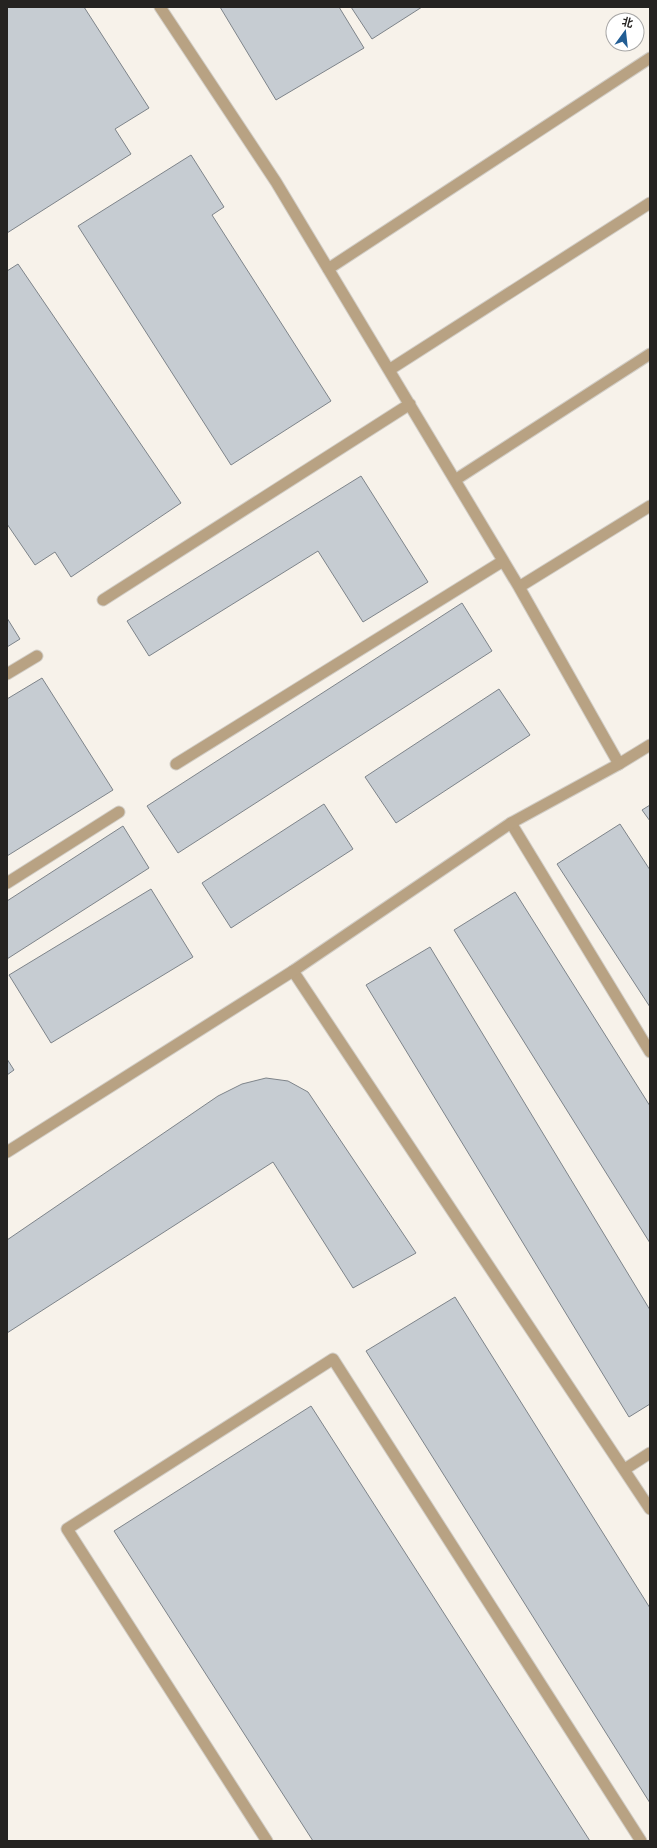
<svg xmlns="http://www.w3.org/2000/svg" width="657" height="1848" font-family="'IBM Plex Serif','Noto Sans SC',serif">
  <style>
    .building { fill: #c6ccd2; stroke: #7e848a }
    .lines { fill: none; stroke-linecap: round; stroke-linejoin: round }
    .minor-casing { stroke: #d1cdc6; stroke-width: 13 }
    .tertiary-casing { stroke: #d1cdc6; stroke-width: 13 }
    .minor { stroke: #b8a283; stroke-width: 11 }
    .tertiary { stroke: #b8a283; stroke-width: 11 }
  </style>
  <rect width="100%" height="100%" fill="#f7f2ea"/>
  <path class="building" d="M7 7H84L149 108 115 129 131 154 7 233Z
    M220 7H339L364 48 276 100Z
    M351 7H422L372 39Z
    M191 155 224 207 212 215 331 401 231 465 78 226Z
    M18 264 181 503 71 577 55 552 35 565 7 524V271Z
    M361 476 428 582 363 622 318 551 149 656 127 621Z
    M462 603 492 651 178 853 147 806Z
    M7 618 20 639 7 647Z
    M42 678 113 790 7 856V699Z
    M499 689 530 735 396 823 365 777Z
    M324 804 353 849 231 928 202 883Z
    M650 805V821L642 810Z
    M620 824 650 870V1007L557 864Z
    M123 826 149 868 7 959V901Z
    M151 889 193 957 51 1043 9 975Z
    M515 892 650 1106V1243L454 930Z
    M430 947 650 1310V1404L629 1417 366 985Z
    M7 1059 14 1070 7 1075Z
    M266 1078 288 1081 308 1092 416 1253 353 1288 273 1162 7 1333V1240L218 1096 242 1084Z
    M455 1297 650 1608V1803L366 1351Z
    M311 1406 590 1841H313L114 1531Z"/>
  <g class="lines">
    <defs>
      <path id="minor" d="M160 7 276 182 519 587 619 764
        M328 269 650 58
        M389 370 650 203
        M455 480 650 354
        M519 587 650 506
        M103 600 410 404
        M7 674 37 656
        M176 764 503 561
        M511 823 650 1052
        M7 883 119 812
        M293 971 650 1509
        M625 1469 650 1453
        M267 1841 67 1529 333 1359 641 1841"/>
      <path id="tertiary" d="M7 1152 293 971 511 823 619 764 650 745"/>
    </defs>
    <use href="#minor" class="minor-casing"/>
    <use href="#tertiary" class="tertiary-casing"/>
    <use href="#minor" class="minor"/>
    <use href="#tertiary" class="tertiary"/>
  </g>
  <rect width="657" height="1848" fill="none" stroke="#252321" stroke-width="16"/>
  <g transform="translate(625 32) rotate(15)"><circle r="19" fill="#ffffff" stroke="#a8a7a6"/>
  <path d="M0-3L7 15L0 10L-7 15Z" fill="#225d94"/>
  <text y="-6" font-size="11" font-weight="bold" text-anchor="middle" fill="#252321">北</text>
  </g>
</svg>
